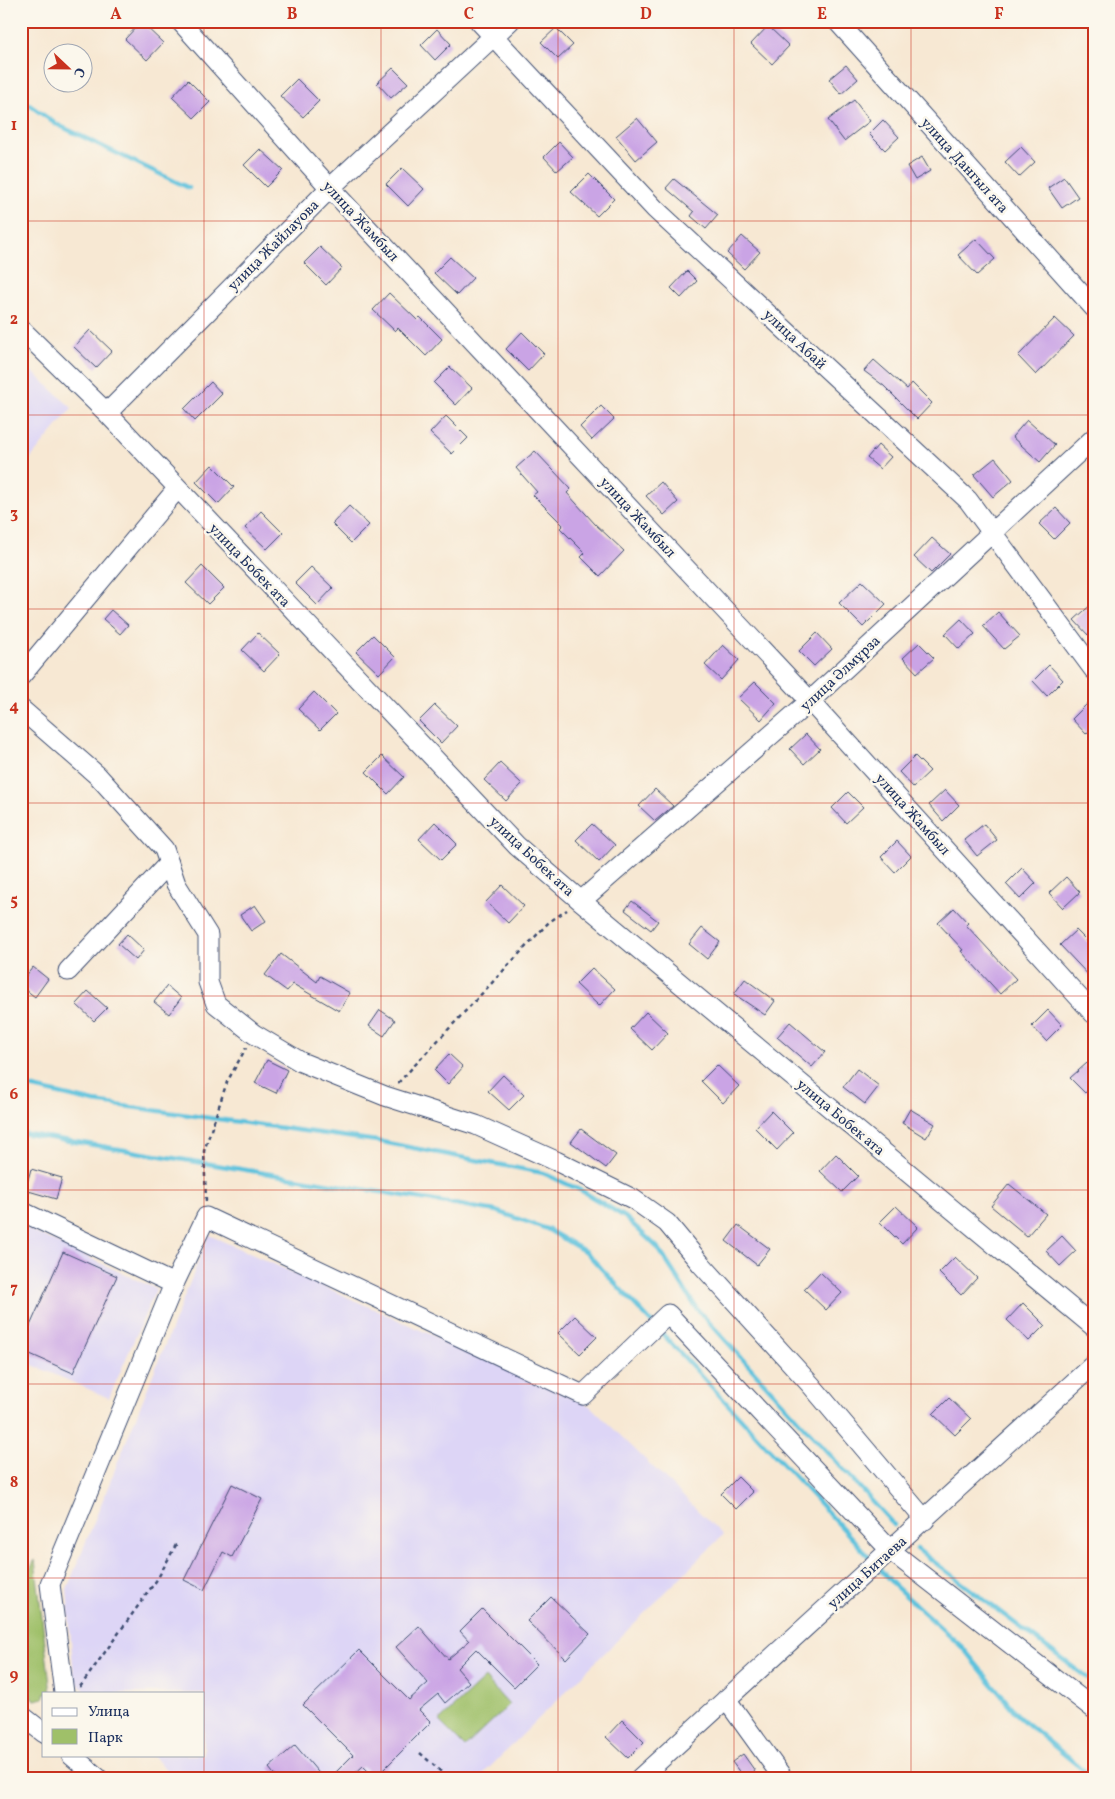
<svg xmlns="http://www.w3.org/2000/svg" width="1115" height="1799" font-family="Vollkorn,serif">
  <style>
    .built { fill: #ddd5f6 }
    .green { fill: #9fc069; stroke: #5d7864 }
    .lines { fill: none; stroke-linecap: round; stroke-linejoin: round }
    .stream { stroke: #5fc2dd; stroke-width: 4.5 }
    .building { fill: #caa4e5 }
    .minor-casing { stroke: #3c4b70; stroke-width: 21 }
    .path { stroke: #3c4b70; stroke-width: 2.5; stroke-dasharray: 4 4; stroke-linecap: butt }
    .minor { stroke: #fff; stroke-width: 19 }
    .grid { fill: none; stroke: #c8321e; stroke-width: 1; stroke-opacity: 0.55 }
    .labels { text-anchor: middle; stroke-width: 5; stroke-linejoin: round; paint-order: stroke }
    .street-label { font-size: 15px; fill: #1b2f5e; stroke: #fbf7ec }
    .neatline { fill: none; stroke: #c8321e; stroke-width: 2 }
    .grid-label { font-size: 16px; text-anchor: middle; font-weight: bold; fill: #c8321e }
  </style>
  <rect width="100%" height="100%" fill="#fbf7ec"/>
  <filter id="ink" filterUnits="userSpaceOnUse"><feTurbulence type="fractalNoise" baseFrequency=".02" numOctaves="2"/><feDisplacementMap in="SourceGraphic" scale="10" xChannelSelector="R" yChannelSelector="G"/><feConvolveMatrix kernelMatrix="1 2 1 2 8 2 1 2 1" color-interpolation-filters="sRGB"/></filter>
  <filter id="wash" filterUnits="userSpaceOnUse"><feTurbulence type="fractalNoise" baseFrequency=".0096" numOctaves="4" result="noise"/><feDisplacementMap in="SourceGraphic" scale="20" xChannelSelector="R" yChannelSelector="G"/><feGaussianBlur stdDeviation="1.12" result="paint"/><feColorMatrix in="noise" values="0 0 0 0 0 0 0 0 0 0 0 0 0 0 0 0 0 1.4 0 .05"/><feComposite in="paint" operator="in"/></filter>
  <g filter="url(#wash)">
    <rect width="100%" height="100%" fill="#f7e8d3"/>
    <path class="built" d="M21 361 72 408 21 470Z
      M21 1226 156 1289 109 1398 21 1360Z
      M209 1235 590 1406 723 1535 479 1778H175L152 1755H204V1693H88L74 1679 67 1589Z"/>
    <path class="green" d="M35 1560 51 1693H44V1698L35 1700 21 1691V1586Z
      M485 1678 509 1705 465 1747 439 1721Z"/>
    <g class="lines">
      <path class="stream" d="M21 99 56 124 189 188
        M21 1085 94 1102 377 1141 543 1173 582 1191 625 1217 658 1248 697 1309 894 1525
        M21 1133 496 1211 547 1229 586 1252 653 1324
        M658 1329 872 1560
        M917 1549 1094 1683
        M879 1568 894 1585 963 1648 1020 1718 1093 1778"/>
    </g>
    <g id="blocks">
      <path class="building" d="M141 22 163 43 147 60 125 39Z
        M768 26 789 46 772 64 751 44Z
        M556 28 573 45 558 59 541 42Z
        M437 29 451 44 435 60 421 45Z
        M846 65 858 79 841 94 829 79Z
        M393 68 408 83 391 98 377 83Z
        M297 79 319 101 303 117 280 96Z
        M188 80 210 102 194 118 172 97Z
        M854 100 870 121 844 141 828 120Z
        M637 118 657 142 636 160 616 136Z
        M883 120 899 137 885 150 869 134Z
        M559 142 573 157 557 171 544 157Z
        M1021 147 1035 162 1019 177 1005 162Z
        M260 149 283 170 266 187 244 165Z
        M922 157 930 171 915 180 907 166Z
        M402 168 424 189 408 206 386 184Z
        M589 174 614 199 597 216 571 192Z
        M1064 177 1078 197 1062 208 1048 188Z
        M674 179 718 215 706 229 691 216 694 212 666 188Z
        M742 236 760 252 744 269 727 253Z
        M976 239 995 259 977 275 958 255Z
        M320 247 342 268 326 285 304 263Z
        M450 257 473 278 457 295 434 273Z
        M687 271 697 281 681 298 671 288Z
        M389 293 417 320 420 317 442 339 426 356 398 328 395 331 373 310Z
        M1055 318 1074 336 1036 375 1018 356Z
        M90 330 112 351 96 368 74 347Z
        M522 332 544 354 528 371 506 349Z
        M874 360 907 389 912 383 932 403 917 419 884 386 864 371Z
        M450 367 472 388 456 405 434 383Z
        M211 382 222 394 195 421 184 409Z
        M601 406 614 419 592 440 580 427Z
        M446 416 468 438 452 454 430 433Z
        M1027 420 1055 445 1040 462 1012 437Z
        M878 445 891 457 880 469 867 458Z
        M535 451 571 489 567 493 595 524 624 551 600 576 581 557 585 553 560 528 563 525 533 495 537 492 516 468Z
        M995 458 1013 480 993 497 974 475Z
        M212 465 234 487 218 504 196 482Z
        M661 482 678 502 664 515 646 496Z
        M349 506 369 525 351 543 332 524Z
        M1056 508 1070 523 1054 539 1039 524Z
        M261 511 283 533 267 549 245 528Z
        M932 538 950 554 931 573 914 557Z
        M202 566 224 588 208 604 186 583Z
        M311 567 333 588 317 605 295 583Z
        M862 581 886 604 863 627 839 603Z
        M1094 602V630L1088 635 1074 620Z
        M111 610 128 625 120 634 103 619Z
        M998 612 1020 636 1004 649 983 626Z
        M961 619 975 634 959 649 945 634Z
        M258 633 280 654 264 671 242 650Z
        M817 633 832 649 814 666 799 651Z
        M373 635 395 657 379 674 356 652Z
        M919 643 934 658 917 673 903 658Z
        M723 645 739 660 721 680 705 665Z
        M1049 665 1063 680 1047 696 1033 681Z
        M755 682 776 703 761 720 738 698Z
        M314 692 336 714 320 730 298 709Z
        M1088 703 1094 710V726L1086 734 1072 719Z
        M435 705 457 726 441 743 419 721Z
        M806 734 820 749 804 764 790 749Z
        M382 756 404 777 388 794 366 772Z
        M915 756 930 771 913 787 899 772Z
        M500 763 522 784 506 801 484 780Z
        M655 789 673 806 655 821 639 806Z
        M945 790 959 805 943 821 929 805Z
        M848 792 863 807 846 823 832 808Z
        M435 822 457 844 441 860 419 839Z
        M592 824 615 845 599 862 576 840Z
        M984 824 997 840 977 856 964 840Z
        M897 841 911 856 895 872 881 857Z
        M1022 868 1036 883 1020 899 1006 884Z
        M1066 877 1080 892 1063 908 1049 893Z
        M502 885 524 906 508 923 486 902Z
        M632 901 658 921 651 930 625 910Z
        M255 905 266 921 251 931 240 915Z
        M954 908 968 923 966 925 1016 979 1000 994 961 951 963 950 938 923Z
        M702 928 720 942 707 959 689 944Z
        M1076 930 1094 948V981L1060 945Z
        M127 934 144 950 136 960 118 944Z
        M281 954 317 982 320 976 350 993 339 1011 293 984 287 991 265 975Z
        M33 967 48 979 35 997 21 986V982Z
        M592 968 615 989 599 1006 576 984Z
        M745 979 775 1001 765 1015 734 994Z
        M167 986 181 998 169 1014 154 1002Z
        M88 991 107 1008 94 1021 76 1004Z
        M380 1010 395 1020 384 1036 369 1026Z
        M1048 1010 1062 1025 1046 1041 1032 1026Z
        M646 1012 668 1033 652 1050 630 1029Z
        M790 1022 825 1052 812 1067 777 1037Z
        M449 1054 463 1067 448 1084 434 1070Z
        M267 1060 287 1070 276 1093 255 1083Z
        M1087 1063 1094 1070V1084L1085 1093 1070 1078Z
        M717 1065 739 1086 723 1103 701 1081Z
        M857 1069 879 1086 865 1104 843 1087Z
        M503 1075 524 1095 509 1110 488 1091Z
        M910 1109 935 1124 926 1138 902 1123Z
        M771 1111 793 1133 777 1150 755 1128Z
        M581 1129 616 1155 606 1168 571 1142Z
        M836 1154 858 1176 842 1192 820 1171Z
        M31 1169 62 1178 56 1199 25 1190Z
        M1009 1184 1046 1214 1027 1236 991 1206Z
        M896 1206 918 1227 902 1244 880 1222Z
        M738 1225 770 1249 757 1265 726 1241Z
        M1062 1236 1076 1251 1060 1266 1046 1251Z
        M63 1252 117 1276 73 1373 21 1350V1346Z
        M955 1257 977 1278 961 1295 939 1273Z
        M820 1272 842 1293 826 1310 804 1289Z
        M1023 1303 1045 1325 1029 1341 1007 1320Z
        M575 1316 597 1337 580 1354 558 1333Z
        M949 1398 971 1419 955 1435 933 1414Z
        M738 1477 753 1492 736 1509 721 1494Z
        M232 1484 262 1499 232 1557 223 1552 204 1590 184 1580Z
        M551 1597 590 1634 566 1659 527 1621Z
        M482 1609 537 1664 514 1687 476 1649 457 1668 469 1682 445 1703 438 1694 419 1710 431 1722 375 1778 363 1766 350 1778H330L353 1755 303 1705 359 1650 409 1700 428 1683 396 1647 419 1626 448 1659 469 1641 460 1631Z
        M622 1720 644 1742 628 1758 606 1737Z
        M295 1745 323 1778H277L269 1768Z
        M743 1754 755 1771 746 1778H744L732 1762Z"/>
    </g>
  </g>
  <g filter="url(#ink)">
    <use href="#blocks" fill-opacity="0" stroke="#3c4b70" stroke-width="1"/>
    <g class="lines">
      <defs>
        <path id="minor" d="M180 21 330 188 810 701 1094 1014
          M479 21 655 209 968 500 1094 670
          M837 21 1094 308
          M21 329 107 413 517 846 581 901 1094 1327
          M107 413 330 188 510 21
          M21 676 177 489
          M21 709 98 776 164 849 176 884 208 935V982L216 1004 254 1034 301 1062 385 1096 476 1125 556 1161 633 1199 667 1223 701 1264 811 1385 925 1520
          M581 901 810 701 1094 438
          M68 971 169 863
          M21 1211 174 1284
          M64 1693 50 1584 174 1284 206 1217 583 1395 668 1314 891 1551 1094 1709
          M726 1699 783 1778
          M21 1715 44 1733
          M71 1755 98 1778
          M640 1778 1094 1364"/>
      </defs>
      <use href="#minor" class="minor-casing"/>
      <path class="path" d="M398 1083 549 922 567 910
        M206 1201 204 1151 227 1082 246 1048
        M80 1687 158 1578 177 1543
        M420 1753 448 1778"/>
      <use href="#minor" class="minor"/>
    </g>
  </g>
  <path class="grid" d="M204 21V1778M381 21V1778M558 21V1778M734 21V1778M911 21V1778M21 221H1094M21 415H1094M21 609H1094M21 803H1094M21 996H1094M21 1190H1094M21 1384H1094M21 1578H1094"/>
  <g class="labels">
    <g class="street-label">
      <text transform="translate(965 165) rotate(48)" y="5">улица Дангыл ата</text>
      <text transform="translate(361 221) rotate(47)" y="5">улица Жамбыл</text>
      <text transform="translate(273 245) rotate(-45)" y="5">улица Жайлауова</text>
      <text transform="translate(795 339) rotate(43)" y="5">улица Абай</text>
      <text transform="translate(638 517) rotate(47)" y="5">улица Жамбыл</text>
      <text transform="translate(250 565) rotate(46)" y="5">улица Бобек ата</text>
      <text transform="translate(840 673) rotate(-43)" y="5">улица Әлмұрза</text>
      <text transform="translate(913 814) rotate(48)" y="5">улица Жамбыл</text>
      <text transform="translate(532 856) rotate(43)" y="5">улица Бобек ата</text>
      <text transform="translate(841 1117) rotate(40)" y="5">улица Бобек ата</text>
      <text transform="translate(867 1572) rotate(-42)" y="5">улица Битаева</text>
    </g>
  </g>
  <rect width="1115" height="1799" fill="none" stroke="#fbf7ec" stroke-width="55"/>
  <rect x="42" y="1692" width="162" height="65" fill="#fbf7ec" stroke="#a1a7b3"/>
  <rect x="52" y="1708" width="25" height="8" fill="#ffffff" stroke="#a1a7b3"/>
  <text x="88" y="1716" font-size="15" fill="#1b2f5e">Улица</text>
  <rect x="52" y="1729" width="25" height="15" fill="#9fc069" stroke="#a1a7b3"/>
  <text x="88" y="1742" font-size="15" fill="#1b2f5e">Парк</text>
  <g transform="translate(68 68) rotate(112)"><circle r="24" fill="#fbf7ec" stroke="#a1a7b3"/>
  <path d="M0-4L9 19L0 12L-9 19Z" fill="#c8321e"/>
  <text y="-8" font-size="14" font-weight="bold" text-anchor="middle" fill="#1b2f5e">С</text>
  </g>
  <rect x="28" y="28" width="1060" height="1744" class="neatline"/>
  <g class="grid-label">
    <text x="116" y="19">A</text>
    <text x="292" y="19">B</text>
    <text x="469" y="19">C</text>
    <text x="646" y="19">D</text>
    <text x="822" y="19">E</text>
    <text x="999" y="19">F</text>
    <text x="14" y="130">1</text>
    <text x="14" y="324">2</text>
    <text x="14" y="518">3</text>
    <text x="14" y="711">4</text>
    <text x="14" y="905">5</text>
    <text x="14" y="1099">6</text>
    <text x="14" y="1293">7</text>
    <text x="14" y="1487">8</text>
    <text x="14" y="1680">9</text>
  </g>
</svg>
